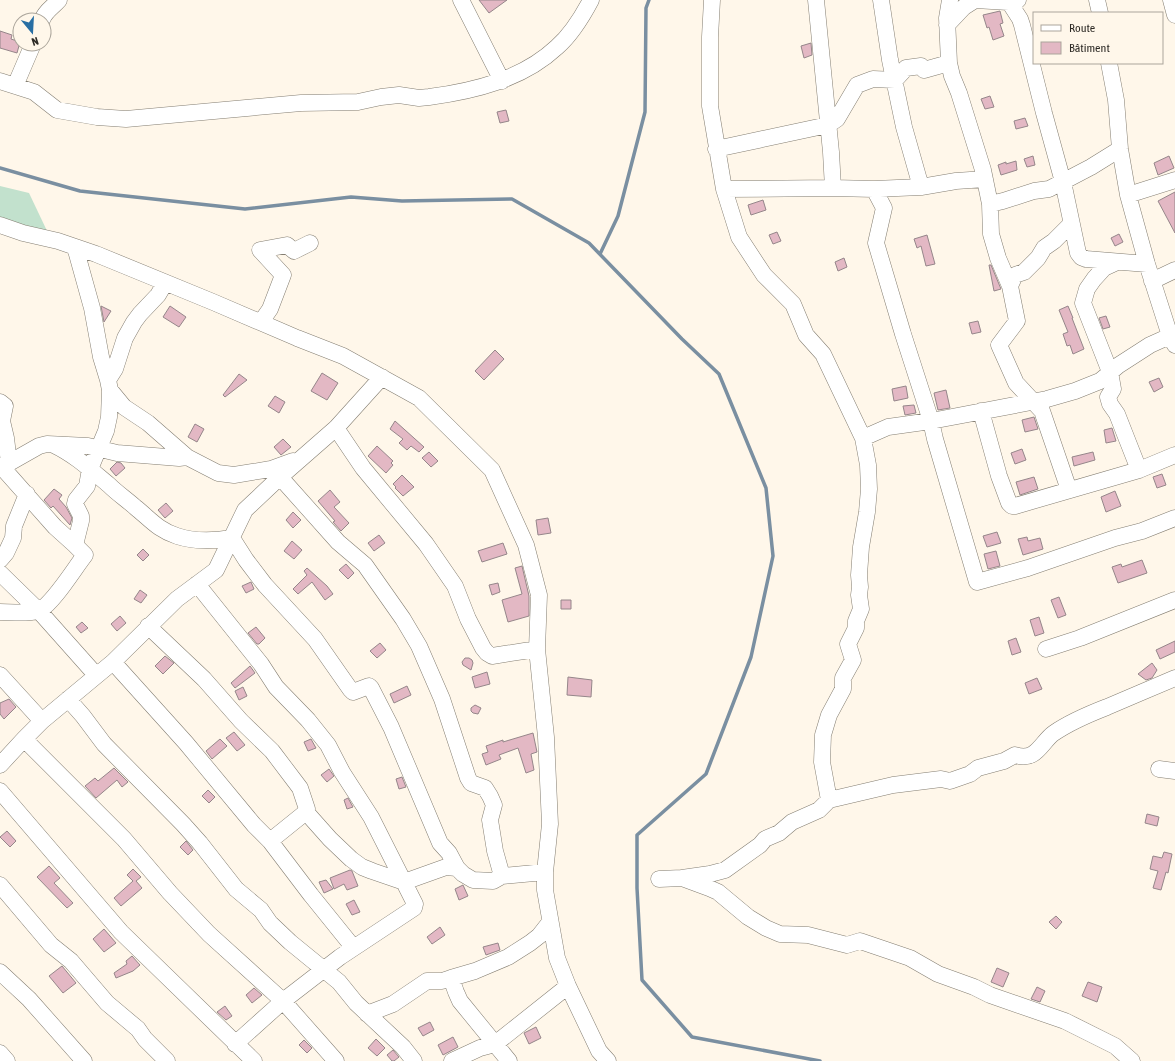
<svg xmlns="http://www.w3.org/2000/svg" width="1175" height="1061" font-family="'Asap Condensed',sans-serif">
  <style>
    .green { fill: #c2e1cd }
    .lines { fill: none; stroke-linecap: round; stroke-linejoin: round }
    .stream { stroke: #7a8fa1; stroke-width: 3.5 }
    .building { fill: #e3b8c4; stroke: #95868a }
    .minor-casing { stroke: #847e72; stroke-width: 17 }
    .minor { stroke: #fff; stroke-width: 16 }
  </style>
  <rect width="100%" height="100%" fill="#fff7ea"/>
  <path class="green" d="M0 186 29 193 48 233 0 227Z"/>
  <g class="lines">
    <path class="stream" d="M0 168 80 191 245 209 351 197 402 201 512 199 589 243 682 339 719 374 766 488 773 556 751 657 706 774 637 835V888L642 980 692 1037 820 1061
      M600 254 618 216 645 112 646 8 649 0"/>
  </g>
  <path class="building" d="M479 0H507L489 13Z
    M1000 11 1003 23 1000 24 1004 36 993 40 989 27 987 28 983 15Z
    M0 31 12 35 11 39 20 42 17 53 0 48Z
    M811 43 812 55 804 58 801 46Z
    M990 96 994 107 985 109 981 99Z
    M506 110 509 121 500 123 497 112Z
    M1025 118 1028 126 1016 129 1014 121Z
    M1033 156 1035 165 1027 167 1024 159Z
    M1169 156 1174 168 1158 175 1154 163Z
    M1016 161 1017 170 1001 175 998 165 1006 162V164Z
    M1175 192V233L1158 201Z
    M763 200 766 210 751 215 748 205Z
    M777 232 781 241 773 244 769 235Z
    M1119 234 1123 242 1115 246 1111 238Z
    M927 235 935 264 926 266 921 246 917 248 914 239Z
    M844 258 847 267 838 271 835 262Z
    M989 265H991L1001 289 994 291Z
    M101 306 111 311 104 322Z
    M170 306 186 317 179 327 163 317Z
    M1068 306 1073 318H1072L1084 349 1073 354 1070 345 1067 346 1063 334 1068 332 1059 310Z
    M1106 316 1110 327 1103 329 1099 318Z
    M978 321 981 332 972 334 969 323Z
    M495 350 504 359 484 380 475 371Z
    M322 373 338 383 327 400 311 391Z
    M239 374 247 380 225 397 223 395Z
    M1159 378 1163 387 1154 392 1149 382Z
    M906 386 908 398 894 401 892 389Z
    M946 390 950 408 938 410 934 393Z
    M275 396 285 402 279 413 268 406Z
    M914 405 916 413 905 415 903 406Z
    M1034 417 1038 429 1025 432 1022 420Z
    M395 421 424 447 419 452 411 446 407 450 399 443 403 439 390 429Z
    M195 424 204 429 197 442 188 437Z
    M1112 428 1116 441 1106 443 1104 430Z
    M283 439 291 447 281 455 274 447Z
    M377 446 393 461 391 463 393 465 386 473 368 456Z
    M1022 449 1026 460 1015 464 1011 453Z
    M429 452 438 461 431 467 422 458Z
    M1093 452 1095 460 1074 466 1072 457Z
    M117 462 121 463 125 468 116 476 110 469Z
    M1162 474 1166 485 1157 488 1153 477Z
    M402 475 414 487 403 496 395 488 396 487 393 484Z
    M1034 477 1038 489 1020 495 1016 482Z
    M54 489 62 495 59 499 66 507 72 518 70 525 53 506 51 508 44 500Z
    M330 490 340 502 334 507 349 523 341 531 333 522 335 521 318 501Z
    M1115 491 1121 506 1106 512 1101 497Z
    M166 503 173 511 165 518 158 510Z
    M293 512 301 520 293 528 286 520Z
    M548 518 551 533 538 535 536 520Z
    M997 532 1001 543 987 547 983 536Z
    M379 535 385 543 374 551 368 543Z
    M1027 537 1028 541 1040 538 1043 549 1023 555 1018 539Z
    M292 541 302 550 294 559 284 551Z
    M503 543 507 554 482 562 478 551Z
    M143 549 149 555 143 561 137 555Z
    M996 551 1000 566 988 569 984 554Z
    M1142 560 1147 573 1118 583 1112 567 1121 564 1122 567Z
    M346 564 354 573 348 579 339 570Z
    M522 566 529 596V616L508 622 502 600 522 594 515 568Z
    M307 568 327 586 333 594 325 600 312 582 298 594 293 589 307 575 304 571Z
    M251 582 254 589 246 593 242 586Z
    M498 583 500 592 492 595 489 585Z
    M140 590 147 595 141 603 134 599Z
    M1059 597 1066 615 1058 618 1051 600Z
    M561 600H571V609H561Z
    M120 616 126 623 117 631 111 624Z
    M1039 617 1044 633 1035 636 1030 620Z
    M82 622 88 628 81 633 76 627Z
    M256 627 265 638 259 644H257L248 633Z
    M1016 638 1021 652 1012 655 1008 641Z
    M1175 641V652L1160 659 1156 650Z
    M380 643 386 650 377 658 370 651Z
    M165 656 174 663 163 674 155 666Z
    M465 658H469L472 660 473 663 471 670 463 665 462 662Z
    M1152 663 1157 670 1152 678 1146 680 1138 674Z
    M250 666 255 673 235 688 231 683Z
    M487 672 490 684 475 688 472 677Z
    M568 677 592 680 591 697 567 695Z
    M1037 678 1042 689 1029 694 1025 683Z
    M407 686 411 695 394 703 390 694Z
    M243 687 247 696 239 700 235 691Z
    M9 699 16 707 4 719 0 714V703Z
    M475 705 481 708 478 714 473 713 471 711V708Z
    M234 732 245 745 237 751 226 738Z
    M533 733 537 752 531 754 534 770 526 773 518 748 499 755 501 759 486 765 482 754 488 752 486 746 503 740V742Z
    M220 739 227 746 212 759 206 751Z
    M311 739 316 748 308 751 304 742Z
    M114 768 128 782 122 787 117 780 96 798 85 786 95 778 98 781Z
    M329 769 334 776 327 782 321 775Z
    M402 777 406 787 399 789 396 779Z
    M208 790 215 797 209 803 202 796Z
    M348 798 353 807 347 809 344 800Z
    M1147 814 1159 817 1157 826 1145 823Z
    M7 831 16 841 10 847 0 837Z
    M186 841 193 850 188 855 180 847Z
    M1164 852 1172 854 1168 873 1166 872 1161 890 1153 888 1158 871 1150 869 1153 856 1162 858Z
    M49 866 60 878 54 883 73 903 67 908 37 877Z
    M133 869 141 877 136 881 142 888 121 906 114 898 133 881 127 875Z
    M350 870 352 871 358 886 347 890 344 884 334 889 330 878Z
    M326 880 333 889 324 893 319 882Z
    M463 885 468 896 459 900 455 889Z
    M354 900 360 912 352 915 346 904Z
    M1056 916 1062 922 1056 929 1049 922Z
    M440 927 445 935 432 944 427 937Z
    M104 929 116 943 104 952 93 939Z
    M498 943 500 950 486 955 483 947Z
    M132 956 140 965 133 971 116 978 114 973 127 964 126 961Z
    M62 966 76 983 63 993 49 976Z
    M997 968 1009 973 1003 987 991 982Z
    M1088 982 1102 987 1097 1002 1082 996Z
    M1037 987 1045 991 1040 1002 1031 999Z
    M254 988 262 995 252 1003 246 995Z
    M225 1006 232 1016 226 1020 217 1012Z
    M430 1022 434 1030 423 1036 418 1028Z
    M536 1027 541 1038 529 1044 524 1033Z
    M453 1037 458 1047 443 1055 438 1045Z
    M376 1039 385 1048 377 1056 368 1048Z
    M304 1040 312 1048 307 1053 299 1045Z
    M393 1050 399 1057 394 1061H392L387 1055Z"/>
  <g class="lines">
    <defs>
      <path id="minor" d="M461 0 502 81
        M712 0 710 37V106L724 189 739 237 764 275 793 304 806 335 823 354 863 438 868 465 869 489 867 512 861 547 859 575 860 587 859 595 861 609 856 621V628L848 644 853 660 843 678V689L829 715 823 735 822 762 829 800
        M816 0 831 152 833 188
        M881 0 890 60 904 127 921 187
        M950 0 947 18 949 63 952 76 959 93 983 170 990 204 991 234 998 258 1010 286 1017 321 999 345 1016 383 1042 411 1069 490
        M1097 0 1100 13
        M1171 0 1175 15
        M1009 2 1020 19 1022 25 1044 113 1063 182 1078 253 1081 257 1086 259 1147 264
        M42 20C45 11 53 7 59 0
        M947 25 964 7 975 0 1009 2 1018 0
        M1109 63 1116 100 1120 149 1128 195 1147 264 1170 336 1175 345
        M895 80 906 68 921 66 924 70 949 63
        M0 81 34 92 57 110 97 117 126 119 301 103 358 102 381 97 399 95 419 98 429 97C475 91 523 79 557 47 572 34 582 17 591 0
        M15 86 33 44
        M716 149 828 125 837 119 857 85 873 79 895 80
        M724 189 833 188 874 189 921 187 956 181 985 179
        M874 189 884 208 876 243 903 334 931 421 935 439 977 582 1028 568 1115 538 1142 531 1175 518
        M1128 195 1175 180
        M990 204 1003 201 1034 191 1049 189 1091 167 1120 149
        M0 225 23 233 58 241 96 254 213 302 297 338 343 356 419 398 492 470 526 545 539 595 537 649 546 737 550 824 545 872V890L557 958 568 986 599 1051 608 1061
        M1117 262 1104 268 1094 279 1087 289 1083 303 1110 372 1113 389 1108 397 1110 404 1117 414 1139 470
        M1152 281 1175 270
        M1010 286 1015 275 1024 272 1038 258 1044 248 1054 241 1071 224
        M261 322 270 309 283 275 260 250 287 245 294 251 310 243
        M108 380 115 369 125 338 134 322 140 314 158 295 165 283
        M110 390 124 407 148 423 187 457 218 473 234 475 271 469 293 461
        M0 402 5 406 2 421 6 438 9 463
        M981 411 999 476 1009 503 1012 506H1015L1139 470 1175 455
        M336 428 363 468 426 544 455 586 468 619 483 648 487 653 492 656 537 649
        M863 438 888 427 931 421 1047 399 1075 391 1100 381 1119 365 1150 345 1170 336
        M54 445C75 455 91 470 109 485 117 493 126 499 135 507 150 519 158 530 177 536 195 542 214 541 232 538L246 560 265 585 315 639 350 689 353 692 369 686 371 688 391 727 440 843 449 853 457 868 463 874 473 880 493 881 502 876 545 872
        M1 466 55 527 75 545
        M0 467 9 463 39 446 47 444 88 446 117 453 179 458 187 457
        M280 477 338 542 365 565 403 619 419 646 442 699 468 778 471 783 485 788 490 796 494 805 490 820 495 851 502 876
        M0 560 6 553 13 538 14 526 27 494
        M0 573 39 611 96 675
        M197 584 261 664 276 687 308 720 328 745 342 772 371 817 415 904 414 908 340 957 283 1001 235 1044
        M0 612C8 612 34 614 40 610 54 602 74 569 85 555L75 545 81 521V516L75 504 76 500 87 486 90 469 106 431 109 417 110 390 108 380 101 357 92 308 75 247
        M148 626 204 679 241 721 272 751 300 788 307 809 306 812 270 841
        M1046 649 1080 638 1175 600
        M113 662 186 743 254 825 270 841 311 895 353 947
        M0 675 42 721
        M68 699 83 716 104 744 183 824 200 843 236 889 261 910 270 923 290 942 339 982 356 1003 403 1047 414 1061
        M24 739 124 839 170 893 209 934 283 1001 336 1061
        M0 765 24 739 42 721 113 662 177 599 216 570 245 510 280 477 336 428 382 377
        M1159 769 1175 771
        M0 791 121 932 254 1061
        M306 812 330 839 351 859 362 867 372 871 404 882 446 867 457 868
        M682 878 710 874 725 870 760 845 765 839 779 833 792 822 819 810 829 800 893 785 941 779 950 781 970 774 978 768 1004 761 1015 755C1037 762 1041 742 1054 733 1070 722 1089 714 1107 707 1130 697 1152 688 1175 678
        M659 879 682 878 709 888 718 892 748 917 766 928 780 934 808 935 847 945 860 941 910 958 938 974 974 987 990 995 1065 1021 1115 1046 1132 1061
        M0 885 51 945 71 961 107 1003 138 1029 145 1039 167 1061
        M0 972 29 999 84 1061
        M451 978 456 992 460 1001 509 1061
        M367 1014 393 1004 427 981H442L451 978 475 971 508 957 530 943 539 936 550 922
        M0 1053 7 1061
        M452 1061 480 1048 495 1044 568 986"/>
    </defs>
    <use href="#minor" class="minor-casing"/>
    <use href="#minor" class="minor"/>
  </g>
  <rect x="1033" y="12" width="130" height="52" fill="#fff7ea" stroke="#aba59b"/>
  <rect x="1041" y="25" width="20" height="6" fill="#ffffff" stroke="#aba59b"/>
  <text x="1069" y="32" font-size="12" fill="#2d2a25">Route</text>
  <rect x="1041" y="42" width="20" height="12" fill="#e3b8c4" stroke="#aba59b"/>
  <text x="1069" y="52" font-size="12" fill="#2d2a25">Bâtiment</text>
  <g transform="translate(32 32) rotate(162)"><circle r="19" fill="#fff7ea" stroke="#aba59b"/>
  <path d="M0-3L7 15L0 10L-7 15Z" fill="#286ea3"/>
  <text y="-6" font-size="11" font-weight="bold" text-anchor="middle" fill="#2d2a25">N</text>
  </g>
</svg>
